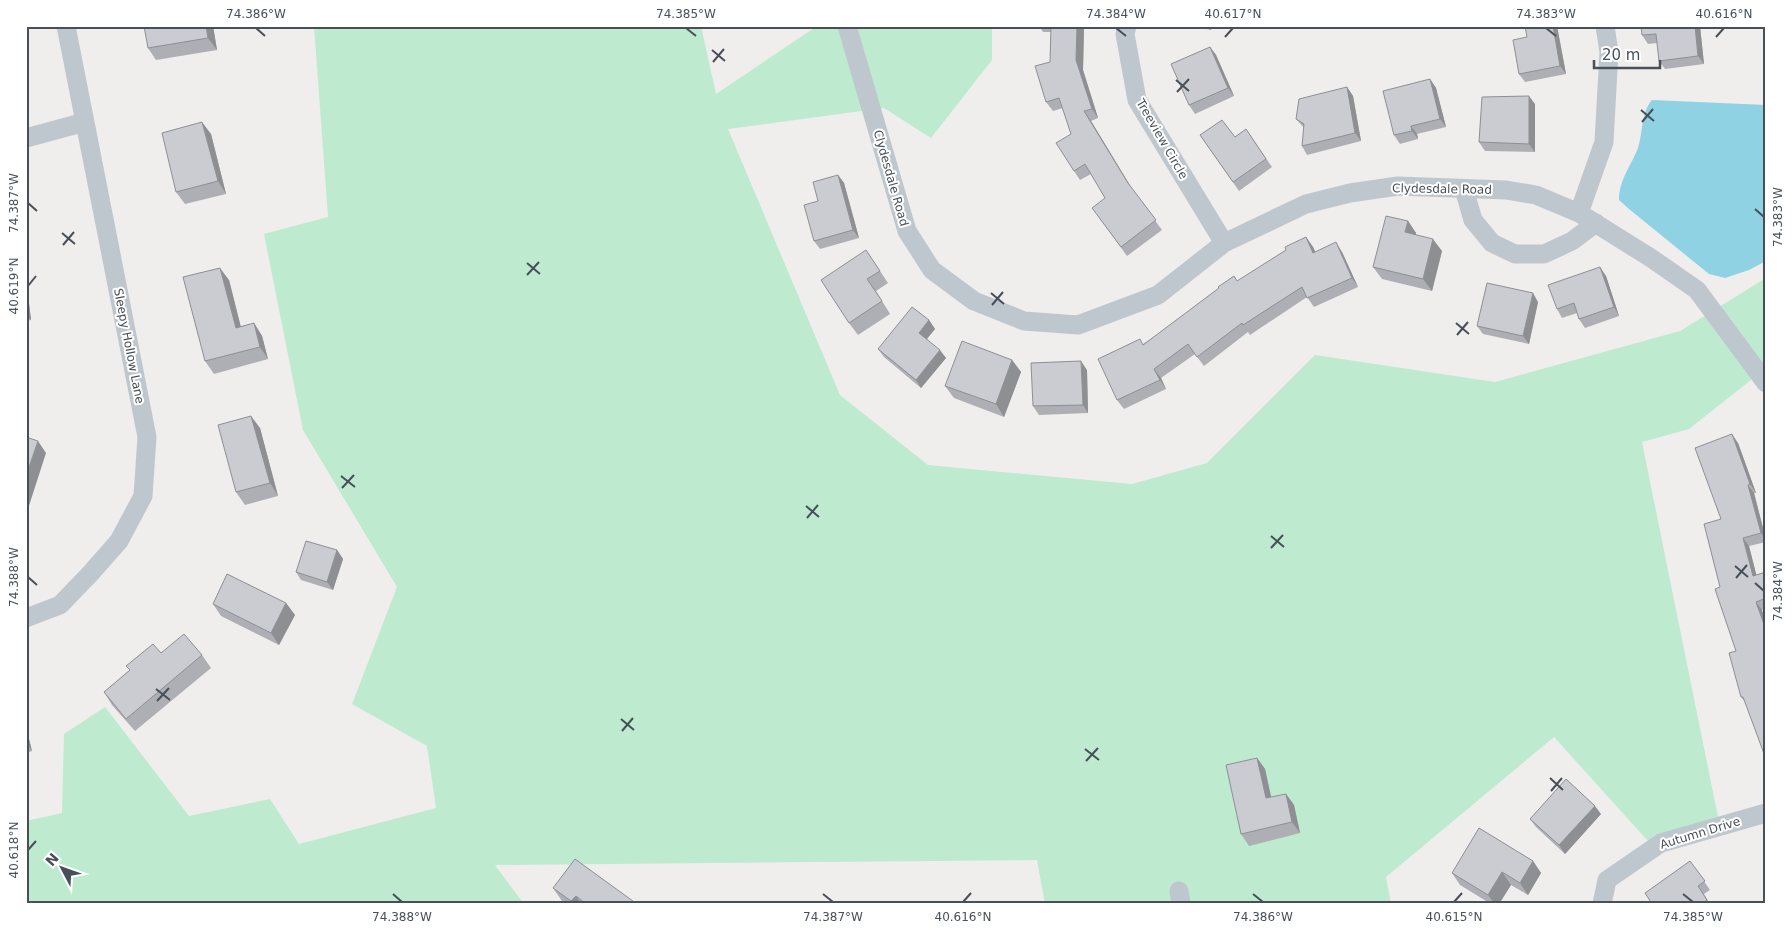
<svg xmlns="http://www.w3.org/2000/svg" width="1792" height="930" font-family="'DejaVu Sans',sans-serif">
  <style>
    .green { fill: #beead0 }
    .water { fill: #8fd2e4 }
    .lines { fill: none; stroke-linecap: round; stroke-linejoin: round }
    .street { stroke: #bfc7ce; stroke-width: 19 }
    .wall { fill: #aeafb5 }
    .shaded-wall { fill: #8d8f93 }
    .building { fill: #caccd2; stroke: #8d8f93 }
    .ticks { fill: none; stroke: #475059; stroke-width: 2 }
    .labels { text-anchor: middle; stroke-width: 4; stroke-linejoin: round; paint-order: stroke }
    .street-label { font-size: 12px; fill: #475059; stroke: #fff }
    .neatline { fill: none; stroke: #475059; stroke-width: 2 }
    .ticks-label { font-size: 12px; text-anchor: middle; fill: #475059 }
  </style>
  <rect width="100%" height="100%" fill="#f0eded"/>
  <path class="green" d="M314 26H701L716 94 817 26H992V60L931 138 884 108 728 129 840 395 928 465 1132 484 1207 463 1315 355 1495 382 1680 331 1766 278V370L1761 372 1689 429 1642 442 1718 817 1648 841 1554 737 1386 877 1391 904H1045L1037 860 495 865 524 904H26V821L62 813 64 734 105 707 189 816 270 799 299 844 436 808 427 746 352 704 397 587 303 430 264 234 328 217Z"/>
  <path class="water" d="M1652 100 1766 105V261L1749 270 1725 278 1709 274 1629 209 1619 200C1619 180 1631 166 1638 148 1643 133 1641 112 1652 100Z"/>
  <g class="lines">
    <path class="street" d="M847 26 907 231 932 270 974 301 1024 321 1078 325 1158 295 1224 243 1306 204 1350 193 1398 186 1506 190 1536 195 1579 213 1651 258 1697 290 1766 383
      M1127 26 1125 34 1137 100 1224 243
      M26 138 85 122
      M1464 189 1473 220 1492 243 1515 254H1544L1572 241 1596 223
      M1579 213 1604 142 1609 52 1605 26
      M26 618 60 605 89 575 119 541 143 496 147 437 66 26
      M1179 891 1181 904
      M1602 904 1607 880 1661 843 1766 813"/>
  </g>
  <path class="wall" d="M213 26 217 50 156 60 148 48Z
    M1039 26H1084L1083 70 1098 118 1091 121 1132 189 1162 230 1127 256 1099 217 1105 198 1091 174 1080 180 1074 171 1071 134 1063 108 1053 111 1046 102 1050 62 1051 32H1043Z
    M1193 26H1212L1211 30Z
    M1557 26 1566 74 1525 82 1519 74 1527 37Z
    M1700 26 1704 64 1665 69 1659 61 1657 43 1648 44 1642 35Z
    M1210 47 1216 55 1234 96 1195 114 1189 105Z
    M1430 79 1436 88 1446 127 1417 134 1418 139 1400 144 1394 135Z
    M1347 87 1353 96 1361 141 1307 155 1302 146 1304 128 1296 119Z
    M1535 104V152L1485 151 1479 142Z
    M1246 129 1272 167 1239 191 1200 135 1235 137Z
    M211 134 226 194 185 204 176 192Z
    M838 175 844 183 859 238 820 249 814 241 818 201Z
    M1408 221 1416 233V235L1442 251 1432 291 1382 279 1373 267Z
    M1306 237 1313 247 1315 252H1342L1358 287 1314 307 1307 297 1250 335 1248 332 1204 366 1195 354 1161 378 1166 389 1124 409 1117 400 1143 344Z
    M866 250 888 283 876 291 890 314 858 335 849 323Z
    M1606 276 1619 316 1585 328 1579 319 1577 313 1562 318 1557 309Z
    M26 278 31 320 26 321Z
    M229 280 241 327 254 323 262 336 268 359 214 374 205 361Z
    M1538 302 1529 344 1483 334 1477 326Z
    M929 320 935 329 927 339 946 358 921 388 884 357 878 349Z
    M1012 360 1021 372 1004 417 954 398 945 386Z
    M1087 370 1088 413 1039 415 1033 406Z
    M260 428 278 496 245 505 236 492Z
    M1738 443 1756 493H1754L1766 539V542L1749 546 1756 575 1766 572V609L1762 610 1745 702 1741 697 1736 651 1720 587 1721 519Z
    M337 550 343 559 333 590 301 580 296 572Z
    M286 603 295 615 279 645 221 616 213 604Z
    M161 653 202 655 211 668 135 731 112 705 104 692 130 670 126 666Z
    M26 727 32 751 26 753Z
    M1257 758 1265 769 1271 797 1286 794 1294 805 1300 833 1249 846 1241 834Z
    M1601 814 1565 854 1536 827 1530 819Z
    M1533 861 1541 873 1528 895 1511 885 1499 904H1491L1460 885 1452 873Z
    M1690 861 1710 890 1704 894 1710 904H1652Z
    M553 888 637 904H566L562 901Z"/>
  <path class="shaded-wall" d="M206 26H213L217 50 208 38Z
    M1077 26H1084L1083 70 1098 118 1092 109 1076 60Z
    M1208 26H1212L1211 30Z
    M1553 26H1557L1566 74 1560 66Z
    M1695 26H1700L1704 64 1698 56Z
    M1210 47 1216 55 1234 96 1228 88Z
    M1430 79 1436 88 1446 127 1440 119Z
    M1347 87 1353 96 1361 141 1355 133Z
    M1529 96 1535 104V152L1529 144Z
    M1084 111 1091 121 1134 192 1128 183Z
    M202 122 211 134 226 194 218 181Z
    M1411 126 1417 134 1418 139 1412 131Z
    M838 175 844 183 859 238 853 230Z
    M1408 221 1416 233 1414 245 1405 232Z
    M1306 237 1313 247 1320 262 1313 253Z
    M1433 239 1442 251 1432 291 1423 279Z
    M1336 242 1342 252 1358 287 1352 278Z
    M1600 267 1606 276 1619 316 1614 307Z
    M220 268 229 280 244 340 236 328Z
    M26 278 31 320 26 314Z
    M1533 293 1538 302 1529 344 1523 336Z
    M929 320 935 329 925 341 919 333Z
    M254 323 262 336 268 359 260 347Z
    M940 350 946 358 921 388 916 380Z
    M1012 360 1021 372 1004 417 996 404Z
    M1081 361 1087 370 1088 413 1083 405Z
    M1154 369 1161 378 1166 389 1160 380Z
    M251 416 260 428 278 496 270 483Z
    M1732 434 1738 443 1756 493 1750 484Z
    M38 441 46 453 26 515V476Z
    M1748 485 1754 493 1766 540 1761 533Z
    M1743 538 1749 546 1759 585 1753 576Z
    M337 550 343 559 333 590 327 582Z
    M1756 602 1762 610 1766 621V630Z
    M286 603 295 615 279 645 271 633Z
    M26 727 32 751 26 742Z
    M1257 758 1265 769 1274 810 1266 798Z
    M1286 794 1294 805 1300 833 1292 822Z
    M1595 806 1601 814 1565 854 1559 845Z
    M1533 861 1541 873 1528 895 1520 883Z
    M1502 872 1511 885 1499 904H1495L1488 895Z
    M576 896 581 904H573L571 901Z"/>
  <path class="building" d="M144 26H206L208 38 148 48Z
    M1051 26H1077L1076 60 1092 109 1084 111 1128 183 1156 220 1121 247 1092 208 1105 198 1085 164 1074 171 1056 143 1071 134 1059 98 1046 102 1035 66 1050 62Z
    M1525 26H1553L1560 66 1519 74 1513 40 1527 37Z
    M1641 26H1695L1698 56 1659 61 1656 34 1642 35Z
    M1210 47 1228 88 1189 105 1171 64Z
    M1430 79 1440 119 1411 126 1412 131 1394 135 1383 91Z
    M1347 87 1355 133 1302 146 1304 124 1296 119 1299 99Z
    M1529 96V144L1479 142 1482 97Z
    M1222 120 1235 137 1246 129 1266 159 1233 182 1200 135Z
    M202 122 218 181 176 192 162 133Z
    M838 175 853 230 814 241 804 205 818 201 813 182Z
    M1386 216 1408 221 1405 232 1433 239 1423 279 1373 267Z
    M1306 237 1313 253 1336 242 1352 278 1307 298 1302 287 1243 325 1242 323 1197 357 1188 344 1154 369 1160 380 1117 400 1098 359 1140 339 1143 345 1219 288 1218 287 1234 276 1237 281 1286 250 1285 247Z
    M866 250 880 271 867 279 882 301 849 323 821 280Z
    M1600 267 1614 307 1579 319 1574 303 1557 309 1548 285Z
    M220 268 236 328 254 323 260 347 205 361 183 277Z
    M1487 283 1533 293 1523 336 1477 326Z
    M912 307 929 320 919 333 940 350 916 380 878 349Z
    M962 341 1012 360 996 404 945 386Z
    M1081 361 1083 405 1033 406 1031 363Z
    M251 416 270 483 236 492 218 425Z
    M1732 434 1750 484 1748 485 1761 533 1743 538 1753 576 1766 572V598L1756 602 1766 630V759L1743 697H1741L1729 653 1736 651 1715 589 1720 587 1704 524 1721 519 1695 448Z
    M26 437 38 441 26 476Z
    M306 541 337 550 327 582 296 572Z
    M227 574 286 603 271 633 213 604Z
    M184 634 202 655 126 719 104 692 130 670 126 666 153 644 161 653Z
    M1257 758 1266 798 1286 794 1292 822 1241 834 1226 765Z
    M1566 779 1595 806 1559 845 1530 819Z
    M1479 828 1533 861 1520 883 1502 872 1488 895 1452 873Z
    M575 859 637 904H586L576 896 571 901 553 888Z
    M1690 861 1705 881 1698 886 1707 900 1702 904H1652L1645 893Z"/>
  <path class="ticks" d="M256 28 265 36M686 28 696 36M1116 28 1126 36M1546 28 1556 36M1225 37 1233 28M1716 37 1724 28M712 50 725 61M713 62 724 49M1176 80 1189 91M1177 92 1189 79M1641 110 1654 121M1642 122 1653 109M28 203 37 211M1755 209 1764 217M62 233 75 244M63 245 74 232M527 263 540 274M527 275 539 262M28 286 36 276M991 293 1004 304M992 305 1003 292M1456 323 1469 334M1457 335 1468 322M341 476 355 487M342 488 354 475M806 506 819 517M807 518 818 505M1271 536 1284 547M1271 548 1283 535M1735 566 1748 577M28 577 37 585M1736 578 1747 565M1755 583 1764 591M156 689 170 700M157 701 169 688M621 719 634 730M622 731 633 718M1085 749 1099 760M1086 761 1098 748M1550 778 1563 790M1551 791 1562 778M28 850 36 841M393 894 402 902M823 894 833 902M1253 894 1263 902M1683 894 1693 902M963 902 971 893M1454 902 1462 893"/>
  <g class="labels">
    <g class="street-label">
      <text transform="translate(1162 139) rotate(60)" y="4">Treeview Circle</text>
      <text transform="translate(891 178) rotate(74)" y="4">Clydesdale Road</text>
      <text transform="translate(1442 189) rotate(1)" y="4">Clydesdale Road</text>
      <text transform="translate(129 346) rotate(79)" y="4">Sleepy Hollow Lane</text>
      <text transform="translate(1700 833) rotate(-17)" y="4">Autumn Drive</text>
    </g>
  </g>
  <rect width="1792" height="930" fill="none" stroke="#ffffff" stroke-width="55"/>
  <g transform="translate(62 868) rotate(311)" stroke="#ffffff" stroke-width="4" paint-order="stroke">
  <path d="M0-4L9 19L0 12L-9 19Z" fill="#475059"/>
  <text y="-8" font-size="14" font-weight="bold" text-anchor="middle" fill="#475059">N</text>
  </g>
  <path d="M1594 60v8h66v-8" fill="none" stroke="#475059" stroke-width="2.5"/>
  <text x="1602" y="60" font-size="15" fill="#475059" stroke="#ffffff" stroke-width="4" paint-order="stroke">20 m</text>
  <rect x="28" y="28" width="1736" height="874" class="neatline"/>
  <g class="ticks-label">
    <text x="256" y="18">74.386°W</text>
    <text x="686" y="18">74.385°W</text>
    <text x="1116" y="18">74.384°W</text>
    <text x="1233" y="18">40.617°N</text>
    <text x="1546" y="18">74.383°W</text>
    <text x="1724" y="18">40.616°N</text>
    <text transform="translate(14 203) rotate(-90)" y="4">74.387°W</text>
    <text transform="translate(1778 217) rotate(-90)" y="4">74.383°W</text>
    <text transform="translate(14 286) rotate(-90)" y="4">40.619°N</text>
    <text transform="translate(14 577) rotate(-90)" y="4">74.388°W</text>
    <text transform="translate(1778 591) rotate(-90)" y="4">74.384°W</text>
    <text transform="translate(14 850) rotate(-90)" y="4">40.618°N</text>
    <text x="402" y="921">74.388°W</text>
    <text x="833" y="921">74.387°W</text>
    <text x="963" y="921">40.616°N</text>
    <text x="1263" y="921">74.386°W</text>
    <text x="1454" y="921">40.615°N</text>
    <text x="1693" y="921">74.385°W</text>
  </g>
</svg>
